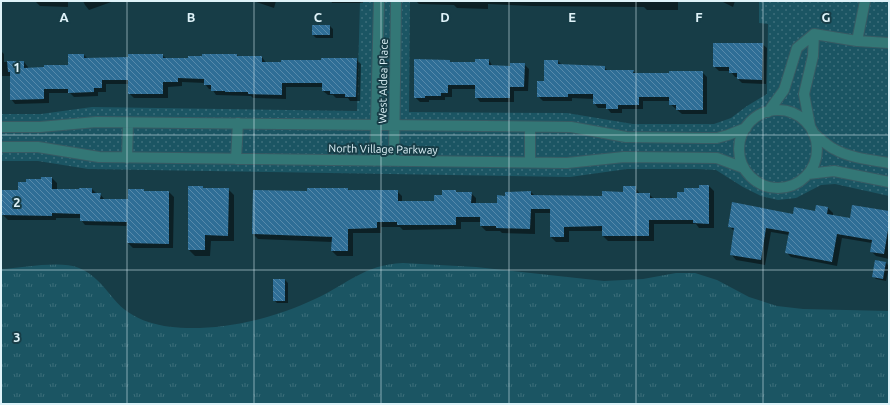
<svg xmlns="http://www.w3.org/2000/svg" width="890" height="405" font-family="Ubuntu,sans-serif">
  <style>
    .grass { fill: url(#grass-tufts) }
    .park { fill: url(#park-dots) }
    .shadow { fill: #0007 }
    .building { fill: url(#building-back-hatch) }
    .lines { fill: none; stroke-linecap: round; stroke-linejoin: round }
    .minor-casing { stroke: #375a63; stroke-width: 12 }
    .minor { stroke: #337776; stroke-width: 10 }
    .grid { fill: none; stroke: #dff3f9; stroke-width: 1; stroke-opacity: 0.55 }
    .labels { text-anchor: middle; stroke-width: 4; stroke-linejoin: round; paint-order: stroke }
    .street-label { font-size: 11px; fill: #dff3f9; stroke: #173d47 }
    .grid-label { font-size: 13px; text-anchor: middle; font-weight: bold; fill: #dff3f9; stroke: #173d47; stroke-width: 4; stroke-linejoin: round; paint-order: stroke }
  </style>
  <defs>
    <pattern id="grass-tufts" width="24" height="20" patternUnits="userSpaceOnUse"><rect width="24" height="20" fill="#1b5563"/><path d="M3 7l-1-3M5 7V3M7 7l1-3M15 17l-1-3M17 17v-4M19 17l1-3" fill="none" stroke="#3c6e7a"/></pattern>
    <pattern id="park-dots" width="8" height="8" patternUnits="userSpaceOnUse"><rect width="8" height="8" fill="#1b5563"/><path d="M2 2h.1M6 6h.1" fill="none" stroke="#3c6e7a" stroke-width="1.8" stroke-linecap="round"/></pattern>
    <pattern id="building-back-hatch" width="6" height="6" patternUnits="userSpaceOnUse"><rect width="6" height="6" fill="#2f6e96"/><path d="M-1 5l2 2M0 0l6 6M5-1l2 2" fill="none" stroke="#578aab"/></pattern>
  </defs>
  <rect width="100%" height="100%" fill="#173d47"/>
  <path class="grass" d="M403 263 476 267 604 281 643 279 676 273H695L717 280 749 297 777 306 803 309 889 311V404H1V269C23 268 60 260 79 268 94 274 103 286 113 298 132 322 162 328 192 328 233 328 277 317 315 299 348 284 363 265 403 263Z"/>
  <path class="park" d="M360 1H410L409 112 567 113 633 124H714L731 118 747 106 767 94 768 24 759 23V1H889V196L835 184 821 185 796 198 778 200 761 196 743 187 716 170 697 169H627L570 177 88 169 38 161H1V114H41L92 107 357 111Z"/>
  <path class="shadow" d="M35 1H68V7L40 6Z
    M83 1H114L89 10 85 5Z
    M253 1H276L274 8Z
    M331 1H363V3H332Z
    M416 1H678V10H647L644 7 532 6 488 4V9L457 8 454 5 419 4Z
    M721 1H735L733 7Z
    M330 26 333 29V38H316L313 35Z
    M762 44 767 48 766 84 742 83 738 79V77H735L730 71H719L714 66Z
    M1 51 4 54V62H24L28 67V69L69 66V55H84L88 59 129 58 162 55 167 59H189L237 55 239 57H262L266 63 356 59 361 64 360 101H350L348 98H336L333 95H328L323 91V87H286V99L253 98 251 96 216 95 212 89H209L205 84V83L182 82V86L168 87V98H134L129 93V84H106V92H98V96L74 97 70 93H49V103L15 104 11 99V76H1Z
    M489 60 493 67H511L524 64 529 69 528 91H514V102H480L476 97V89H452V97H445V100H429V102H420L415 97 449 61 452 63H476Z
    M545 61H558L562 65 604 67 608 71H633L637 74 702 72 707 77V114H682L670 104V101H643V109H622V113H611L607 108H598L594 103V99L572 98V101H543L538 96 545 82Z
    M52 178 57 183V190L92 189 97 194H100L105 200H128L143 190 145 192H169L174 197 173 248H133L128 243V226L85 225 81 220V218H56V220H8L3 215V213H1V197L19 191 42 180Z
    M709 186 714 191V228H699L696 224H654V241H608L603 236V231H569V242H556L551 237V213H535V234L502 233 500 231H486L481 226V222H461V229L403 230 400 227H381V233H353V256H337L332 251V242L258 239 253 234 308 192 348 189 349 191H397L402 196V202H435L457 193H471L476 198V204H498L506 197 531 192 535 196 603 197 624 193 635 187 640 194H649L654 199H678L685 193Z
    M189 187H202L204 189H228L234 195V241H211L210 256H195L189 250Z
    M817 206 828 208 833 213V216L851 219 889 212V259L876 256 871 251 872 243 842 238 837 266 791 257 786 252 789 235 771 232 765 265 736 260 731 254 735 232 729 226 793 215 815 212Z
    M876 261 886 263 889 266 886 281 876 279 873 276Z
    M285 280 288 283V303H277L274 300Z"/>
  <path class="building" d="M312 25H330V35H312Z
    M713 43H763L762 80 737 79V73H729V67H713Z
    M68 54H84V58L128 57V54H163V58H188V56H202V54H237V56H262V62H281V60H321V58H357L356 97H345V94H330V91H322V83H282V95L248 94V92H225V91H211V85H204V79L178 78V82H163V94H128V80H102V88H94V92L68 93V89H44V99L10 100V72H8L7 61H24V68L44 67V65H68Z
    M414 59 450 60V62H475V59H489V65L510 66V63H525L524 87H510V98H475V85H448V93H441V96H425V98H414Z
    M544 60H558V64L605 66V70H634L633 73H669V71H703V110H676V105H669V97H639V105H618V109H606V104H593V94H568V97H537V81H544Z
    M41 177H52V189H79V188H92V193H101L100 199H128V189H144V191H169V244L127 243V222L80 221V214L52 213V216L2 215V190H18V182H26V179H41Z
    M699 185H709V224L693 223V220H649V236H602V226L564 227V237H550V209H531L530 229 496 228V226H480V217H456V225H397V222H377V228L348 229V251H331L332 237 252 234 253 190 307 191V188H348V190H398V201H434V195H442V190H456V192H472L471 203H497V195L505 196V192L531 191V195L602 196V191L623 192V186H636V193H650V198H677V192H684V188H699Z
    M188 186H203V188H229L228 236 205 235V250H188Z
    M732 202 793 214 794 207 815 211 816 205 828 207 827 214 850 218 852 205 889 211V224L884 254 870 252 872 240 837 234 832 262 785 253 789 232 766 228 761 260 730 255 734 228 728 227Z
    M875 260 886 262 883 279 872 277Z
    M273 279H285V301H273Z"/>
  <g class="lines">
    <defs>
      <path id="minor" d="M814 34 857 41 889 43
        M857 41 865 1
        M739 149a39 39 0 1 1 78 0a39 39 0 1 1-78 0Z
        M768 112 784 90 797 48 814 34
        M810 126 804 94 813 56 814 34
        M1 127H40L96 122 571 127 626 137 703 138H717L728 135 746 128
        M530 127V162
        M813 133C820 138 826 145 834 149 850 158 871 160 889 163
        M1 147H38L99 157 567 163 624 157 717 158 744 168
        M127 158 128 123
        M236 159 238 123
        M375 161 379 1
        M394 161 396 1
        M808 174 834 171 889 182"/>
    </defs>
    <use href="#minor" class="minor-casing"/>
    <use href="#minor" class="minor"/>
  </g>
  <path class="grid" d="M127 1V404M254 1V404M381 1V404M509 1V404M636 1V404M763 1V404M1 135H889M1 270H889"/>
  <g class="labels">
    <g class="street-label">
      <text transform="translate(383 81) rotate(-89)" y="4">West Aldea Place</text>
      <text transform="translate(383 149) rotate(1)" y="4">North Village Parkway</text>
    </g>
  </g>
  <g class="grid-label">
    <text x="64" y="22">A</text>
    <text x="191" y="22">B</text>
    <text x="318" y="22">C</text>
    <text x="445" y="22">D</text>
    <text x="572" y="22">E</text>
    <text x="699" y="22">F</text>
    <text x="826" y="22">G</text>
    <text x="17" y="72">1</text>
    <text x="17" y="207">2</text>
    <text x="17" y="342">3</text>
  </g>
  <rect width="890" height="405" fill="none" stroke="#dff3f9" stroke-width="4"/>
</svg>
